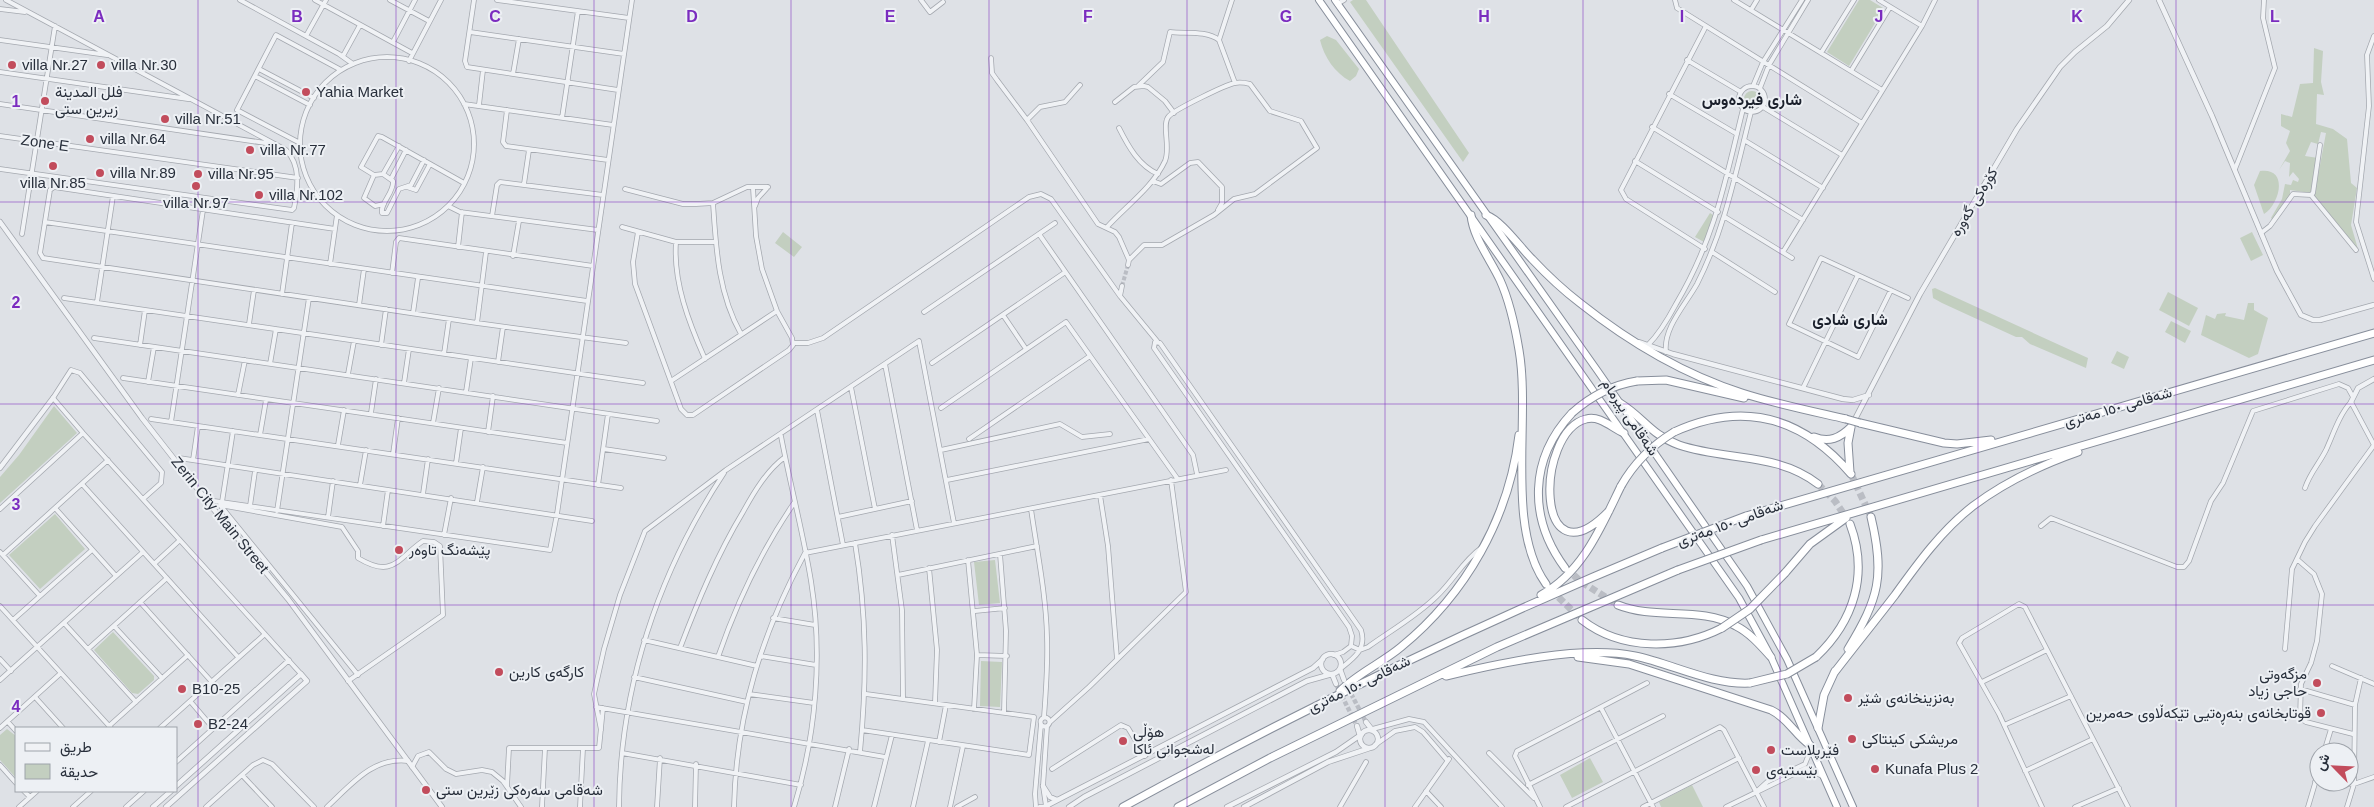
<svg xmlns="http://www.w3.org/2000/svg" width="2374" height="807" font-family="Helvetica,Vazirmatn,sans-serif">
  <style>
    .green { fill: #c3cfc0 }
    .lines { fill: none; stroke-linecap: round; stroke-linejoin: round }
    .minor-tunnel { stroke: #babdc4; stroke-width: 4; stroke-dasharray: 4 2; stroke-linecap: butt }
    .tertiary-tunnel { stroke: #babdc4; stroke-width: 4.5; stroke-dasharray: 4.5 2; stroke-linecap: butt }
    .motorway-tunnel { stroke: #babdc4; stroke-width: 7; stroke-dasharray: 7 3.5; stroke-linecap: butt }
    .minor-casing { stroke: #a4a8af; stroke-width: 5.5 }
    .tertiary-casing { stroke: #a4a8af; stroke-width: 6 }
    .trunk-casing { stroke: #878e9b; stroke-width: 8 }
    .motorway-casing { stroke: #878e9b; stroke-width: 9 }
    .minor { stroke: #f0f2f5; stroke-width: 4 }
    .tertiary { stroke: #f0f2f5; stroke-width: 4.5 }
    .trunk { stroke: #fff; stroke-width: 6 }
    .motorway { stroke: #fff; stroke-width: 7 }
    .motorway-bridge-casing { stroke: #878e9b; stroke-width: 9; stroke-linecap: butt }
    .motorway-bridge { stroke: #fff; stroke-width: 7 }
    .grid { fill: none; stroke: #7b2cbf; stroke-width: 1; stroke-opacity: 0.55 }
    .poi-dot { fill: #c24c5c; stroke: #edf0f4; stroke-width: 2 }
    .labels { text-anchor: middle; stroke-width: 4; stroke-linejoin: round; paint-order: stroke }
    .poi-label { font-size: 15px; fill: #282f3b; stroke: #edf0f4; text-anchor: start }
    .street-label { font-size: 15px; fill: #282f3b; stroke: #edf0f4 }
    .neighbourhood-label { font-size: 16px; font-weight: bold; fill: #1b202c; stroke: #edf0f4 }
    .grid-label { font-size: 16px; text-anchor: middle; font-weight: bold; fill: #7b2cbf; stroke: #edf0f4; stroke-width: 4; stroke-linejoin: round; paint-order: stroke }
  </style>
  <rect width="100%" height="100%" fill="#dee1e6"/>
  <path class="green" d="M1353 0H1366L1469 153 1463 162 1350 2Z
    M1859 0H1870L1883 8V10L1849 66 1827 52Z
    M1327 36 1336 40 1359 69 1356 76 1350 81C1335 73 1324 57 1320 40Z
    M2314 48 2323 51 2321 82 2324 95 2317 94 2316 124 2333 129 2347 139 2351 183 2357 188 2351 225 2358 249 2314 197 2326 133 2321 132 2318 144 2311 142 2305 156 2318 158 2311 193 2290 190V195L2273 220 2271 218 2282 199 2285 184 2291 185 2293 180 2298 182 2299 179 2293 172 2289 177 2290 163 2285 161 2279 170 2290 151 2286 143 2290 131 2281 126V114L2292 117 2300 84 2313 83Z
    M1744 99a8 8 0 1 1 16 0a8 8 0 1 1-16 0Z
    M2260 171C2289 167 2280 204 2264 214L2254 185Z
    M1710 213 1713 215 1704 242 1695 237Z
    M783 232 802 247 794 257 775 243Z
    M2252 232 2263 255 2251 261 2240 238Z
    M1935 288 2088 358 2086 368 2030 344 2022 337H2016L1942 303 1933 298 1932 289Z
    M2168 292 2198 308 2189 326 2159 310Z
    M2248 303H2254V310L2268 318 2258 354 2249 358 2201 335 2206 315 2215 319 2217 314 2226 313 2225 316 2244 320Z
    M2171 321 2191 331 2185 343 2165 332Z
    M2117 351 2129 357 2124 369 2111 363Z
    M54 406 77 433 0 503V477L19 455Z
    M55 514 85 549 40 589 9 555Z
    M995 560 1000 603 979 605 974 562Z
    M113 632 154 676V680L138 694 132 693 94 650Z
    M981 661 1002 662 1000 707 980 706Z
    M7 729 16 736V778L0 760V735Z
    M1590 758 1603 782 1572 798 1560 775Z
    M1692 785 1703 807H1661L1659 802Z"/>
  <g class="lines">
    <path class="minor-tunnel" d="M1122 286 1128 265"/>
    <path class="tertiary-tunnel" d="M1336 684 1357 726
      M1348 688 1366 722"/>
    <path class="motorway-tunnel" d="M1851 474 1871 517
      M1818 484 1835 501 1847 519
      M1566 568 1580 581 1618 605
      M1551 590 1582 620"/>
    <defs>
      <path id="minor" d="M240 0 339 54 353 64
        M315 0 412 53
        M390 0 429 21
        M474 0 465 61 467 67 618 90
        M497 0 629 18
        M921 0 930 12 943 2
        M1675 0 1677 8 1862 123
        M1734 0 1882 90
        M1879 0 1922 26
        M1337 4 1344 0
        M0 9 25 12
        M1751 10 1757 0
        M470 32 624 54
        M306 36 326 0
        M2374 36 2367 55 2369 106 2356 222 2374 279
        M0 40 107 55
        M1219 40 1235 83
        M393 42 415 0
        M1821 53 1854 0
        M343 56 360 25
        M300 144a87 87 0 1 1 174 0a87 87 0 1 1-174 0Z
        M991 58 992 73 997 80 1027 120 1098 224 1115 232 1119 237 1129 260
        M1687 60 1741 92
        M409 61 441 0
        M259 69 314 98
        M1851 71 1890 7
        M0 72 188 99
        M513 74 519 39
        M255 76 310 105
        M1739 99a13 13 0 1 1 26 0a13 13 0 1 1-26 0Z
        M1138 86 1163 62 1170 32C1185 34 1206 30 1219 40L1232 0
        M1753 86 1763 62 1802 0
        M1760 88 1769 65 1808 0
        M1669 94 1737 134
        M1115 102 1134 87 1144 86 1148 87 1165 101 1174 113
        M0 104 272 144
        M464 104 613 125
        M479 105 483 70
        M1763 107 1842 155
        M507 110 503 142 506 146 608 160
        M562 118 578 11
        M1027 120 1040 107 1065 102 1080 85
        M1652 127 1803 220
        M1119 128C1128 146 1139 166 1158 174
        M0 136 298 178
        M1744 140 1823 188
        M300 143 237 110 276 35 341 70
        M424 160 411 185 399 189 387 213H382C380 203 394 193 393 181L383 174 374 175 361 167 378 136 382 137 464 183
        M1635 161 1718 212
        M0 169 292 210 294 208C298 189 301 165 286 150L6 0
        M2235 169 2275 68 2263 18 2264 0
        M383 174 399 146
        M374 175 364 198 375 206 384 204
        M391 179 406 150
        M1153 181 1161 184 1190 163 1198 162 1222 187V203L1218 210
        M524 184 529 150
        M407 187 416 190 430 164
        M625 189 683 204H696L713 203 747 187H768
        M2311 195 2356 250
        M713 203C716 248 718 293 741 334
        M448 206 460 212 598 230
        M755 206 758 198 768 187
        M492 216 497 185 500 182 603 195
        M1725 217 1792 258
        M45 222 587 301
        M622 227 676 242H716
        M1107 227C1126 206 1153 187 1165 161 1171 147 1161 124 1169 116 1176 109 1225 85 1235 83 1240 82 1246 83 1250 84L1270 111 1301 121 1317 148 1255 194 1234 199 1214 215 1162 245H1144L1129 260 1128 265
        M335 229 54 187 50 190 40 253 43 258 477 323 626 343
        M638 232 633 262 635 284 681 409 687 415H693L789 350 793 345 792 338 777 311 762 269 756 236 753 188
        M2261 233 2270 226 2293 194 2311 195 2313 193 2320 145
        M22 234 55 26
        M1039 234 1193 455 1197 474
        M676 242C673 282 689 323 705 359
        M458 247 462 212
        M1705 249 1626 199 1621 190 1706 26
        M1712 252 1775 292
        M1783 252 1922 26 1935 0
        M513 256 519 221
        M330 264 337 215
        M392 273 396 242 399 238 593 266
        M1891 290 1858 357 1789 324 1821 258 1908 298
        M282 294 292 223
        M1120 296 1122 286
        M64 298 643 383
        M97 302 113 196
        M359 305 364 269
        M924 312 1055 223
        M413 313 418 278
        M1003 315 1026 349
        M477 323 486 252
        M249 324 254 290
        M94 338 657 421
        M793 343H808L823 338 1029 197 1041 194 1051 199 1120 296 1157 341
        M140 345 145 310
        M381 345 386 309
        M1648 345C1660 333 1668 319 1676 304 1715 238 1725 182 1743 109
        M1666 352C1663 328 1686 304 1697 284 1725 229 1736 171 1751 112
        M444 354 449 319
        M498 362 503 327
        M932 363 1064 273
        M270 364 276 329
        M885 364 917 530
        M348 374 354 341
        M123 378 567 443
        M671 381 777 311
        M148 382 154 347
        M404 383 409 349
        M851 387 875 509
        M1803 388 1858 275
        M466 392 471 358
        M238 395 245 360
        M941 408 1066 322 1177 478
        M817 410 843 545
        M371 413 376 379
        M151 419 621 488
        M171 422 203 210
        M433 423 439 388
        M488 432 493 396
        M260 435 266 400
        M781 436C790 484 803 532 811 581 823 656 816 735 794 807
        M969 439 1090 356
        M338 445 344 410
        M604 449 664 458
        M941 450 1060 424 1082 437 1110 434
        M393 454 398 418
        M179 458 592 521
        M193 460 198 426
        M456 463 461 428
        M947 480 1149 439
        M82 484 238 657
        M360 485 366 450
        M598 485 608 414
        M2305 488C2310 473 2319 464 2326 450 2333 435 2339 415 2351 402L2374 445
        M423 494 428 459
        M1100 495 1108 546 1117 659
        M143 499 161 483 162 472 80 373 71 370 53 398 83 433 301 674
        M214 501 550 550 557 514 632 0
        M222 502 233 431
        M477 502 483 467
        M250 506 255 471
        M55 508 116 576
        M0 509 83 433
        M1031 509C1037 551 1046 594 1047 637 1048 664 1046 691 1044 717
        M277 511 309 298
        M328 517 333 481
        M838 517 912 501
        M383 526 388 490
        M2041 526 2051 518 2177 567H2184L2189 561 2211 501 2223 483 2253 411 2339 384 2348 388 2353 397
        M444 535 451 498
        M892 535 902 610 903 698
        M855 543C867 615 867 679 860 752
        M0 552 40 596
        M1000 554 1006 631 1004 712
        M3 555 108 460
        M968 560 977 655 974 709
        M2298 560 2314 574 2322 594 2317 641 2311 663 2301 684 2300 718 2306 722 2353 734
        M154 564 180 540
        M929 568 937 650 935 703
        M898 575 1037 546
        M140 602 211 681
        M0 606 111 728
        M975 611 1005 608
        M773 618 815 625
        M13 620 92 550
        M64 623 136 702
        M114 626 162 678
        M644 640 757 666
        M1351 646 1360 650 1368 647C1390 631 1417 616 1437 596 1453 581 1463 561 1481 548
        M680 648C698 601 717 555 743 512 754 492 767 470 785 457
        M88 649 167 578
        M2285 649 2292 569 2305 542 2315 526 2374 445
        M977 655 1007 656
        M1334 655 1343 652 1351 646 1352 636 1349 627 1154 348 1155 342 1160 343 1361 630C1367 649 1354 658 1340 669
        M760 656 816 665
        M718 657C737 602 761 551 794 503
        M0 659 11 671
        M2332 666 2374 684
        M634 677 747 702
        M0 680 143 552
        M348 681 443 615 440 546 434 542 423 541C397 559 393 579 358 558V551L342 527 220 505 358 675
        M1982 682 2047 650
        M2300 689 2355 705
        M749 694 814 703
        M35 697 63 728
        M190 701 213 728
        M596 707 885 757
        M1601 708 1653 807
        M1040.5 722a4.5 4.5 0 1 1 9 0a4.5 4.5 0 1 1-9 0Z
        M8 722 16 731
        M1050 722 1089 687 1186 592 1171 480
        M2004 725 2071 696
        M109 726 188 655
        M0 728 61 673
        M160 728 265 634
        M601 730 594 694 604 649 620 595 645 531 726 470 919 341 954 523
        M862 730 1029 755 1034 717 866 694
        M1369 730 1409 719 1424 722 1502 807
        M939 742 946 705
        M1375 745 1395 731 1415 727 1423 732 1447 760
        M2324 752 2331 729
        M622 753 801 785
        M1489 753 1534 798
        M176 762 289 660
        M0 765 16 783
        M412 767 418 756 429 752 446 769 456 774 482 770 492 772 503 781 521 807
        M1052 769 1121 725 1128 728 1145 756
        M2025 771 2093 739
        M242 775 272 807
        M2315 782 2354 784 2374 777
        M1528 785 1663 716
        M507 786 509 748H599L603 708
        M24 791 30 797
        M1426 791 1441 807
        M1756 792 1767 782 1805 764 1811 749
        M1046 806 1043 786 1047 726
        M19 807 37 791
        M73 807 91 791
        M126 807 144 791
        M206 807 253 765 263 760 272 764 314 807
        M327 807C352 784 372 757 408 761
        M542 807 545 748
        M580 807 583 748
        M619 807C620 687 658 573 724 473
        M657 807 660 758
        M695 807 696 764
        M734 807C736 715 762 633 805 553L1226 470
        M835 807 849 749
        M874 807 892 735
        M913 807 928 741
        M950 807 963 746
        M957 807 975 797
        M1036 807 1035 794 1041 724
        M1340 807 1366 762
        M1415 807 1449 759
        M1540 807 1515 756 1517 751 1647 683
        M1566 807 1720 727 1724 730 1764 807
        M1643 807 1739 758
        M1726 807 1806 768 1822 776
        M2042 807 1999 714 1959 643 1962 638 2019 604 2025 607 2128 807
        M2075 807 2119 788
        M2308 807 2319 770
        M2347 807 2354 784 2355 705 2361 678"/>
      <path id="tertiary" d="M2159 0 2212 116 2277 271 2301 315 2313 320H2320L2374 305
        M0 222 142 418 211 506 288 599 442 807
        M1639 342 1673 354 1843 399 1853 400 1869 395
        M2351 402 2358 388 2374 379
        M1853 423 1920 294 2017 129 2060 67 2075 52 2107 26 2129 0
        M0 468 53 398
        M1321 664a10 10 0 1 1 20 0a10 10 0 1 1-20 0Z
        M1340 669 1344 680
        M1366 722 1373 731
        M1357 726 1360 736
        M1360 739a9 9 0 1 1 18 0a9 9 0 1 1-18 0Z
        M1043 786 1050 797 1057 800
        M1046 806 1313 668 1323 659
        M153 807 171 791
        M166 807 307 681 301 674 176 786
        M1040 807H1048
        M1069 807 1084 797 1307 681 1332 674 1336 684
        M1227 807 1336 752 1362 734
        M1244 807 1328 762 1370 748"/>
      <path id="trunk" d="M1319 0 1739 598 1771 657 1837 807
        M1335 0 1597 370 1747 586 1787 659 1853 807"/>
      <path id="motorway" d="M1471 215C1473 238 1491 260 1500 280 1510 302 1515 326 1519 350 1531 419 1505 527 1546 584
        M1486 215C1502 221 1519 246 1532 259 1547 275 1563 290 1580 303 1629 342 1683 374 1742 393 1776 404 1811 411 1846 419
        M1637 381 1666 380 1744 398
        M1620 403C1643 417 1651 435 1679 445 1726 461 1777 452 1818 484
        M1860 423 1944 443 1957 444 1991 440
        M1674 432C1744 400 1802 417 1851 474
        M1814 437C1829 443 1840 438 1851 427
        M1850 472 1848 443 1851 427
        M1609 511C1534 588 1535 432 1586 419 1600 415 1612 428 1624 433
        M1746 516 2374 333
        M1761 540 2374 360
        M1565 568C1528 518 1529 459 1572 413
        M1785 573 1810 544 1846 518
        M1541 595C1583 572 1601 527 1621 486
        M1618 605C1655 620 1701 606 1736 626 1750 633 1761 646 1771 657
        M1582 620C1622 651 1679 650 1722 628
        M1848 649C1879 598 1885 576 1871 517
        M1578 657 1629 664 1771 710C1788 718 1795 735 1810 745
        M1816 657C1854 621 1869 574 1850 524
        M1834 673C1854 647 1875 621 1895 595 1918 563 1942 530 1973 506 2005 482 2041 465 2078 452
        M1446 676C1500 663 1581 645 1635 656 1673 664 1711 685 1750 683
        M1340 691C1358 673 1382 663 1401 647 1466 594 1509 518 1519 435
        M1818 728 1824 695 1835 671
        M1123 807C1298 711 1478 624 1662 548
        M1178 807 1270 758 1497 647 1678 570"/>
    </defs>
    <use href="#minor" class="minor-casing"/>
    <use href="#tertiary" class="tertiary-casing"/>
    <use href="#trunk" class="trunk-casing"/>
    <use href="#motorway" class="motorway-casing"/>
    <use href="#minor" class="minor"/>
    <use href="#tertiary" class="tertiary"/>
    <use href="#trunk" class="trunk"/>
    <use href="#motorway" class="motorway"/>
    <defs>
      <path id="motorway-bridge" d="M1572 413C1591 396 1612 385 1637 381
        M1846 419 1860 423
        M1621 486C1634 463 1651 446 1674 432
        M1662 548 1746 516
        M1678 570 1761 540
        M1722 628 1750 609 1785 573
        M1750 683 1787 674 1816 657"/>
    </defs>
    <use href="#motorway-bridge" class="motorway-bridge-casing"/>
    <use href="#motorway-bridge" class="motorway-bridge"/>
  </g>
  <path class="grid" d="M198 0V807M396 0V807M594 0V807M791 0V807M989 0V807M1187 0V807M1385 0V807M1583 0V807M1780 0V807M1978 0V807M2176 0V807M0 202H2374M0 404H2374M0 605H2374"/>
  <g class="poi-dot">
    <circle cx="12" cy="65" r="5"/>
    <circle cx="101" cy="65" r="5"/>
    <circle cx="306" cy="92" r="5"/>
    <circle cx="45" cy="101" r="5"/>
    <circle cx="165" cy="119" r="5"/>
    <circle cx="90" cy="139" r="5"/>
    <circle cx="250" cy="150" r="5"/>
    <circle cx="53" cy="166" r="5"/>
    <circle cx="100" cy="173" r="5"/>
    <circle cx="198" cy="174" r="5"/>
    <circle cx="196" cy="186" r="5"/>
    <circle cx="259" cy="195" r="5"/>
    <circle cx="399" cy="550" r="5"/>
    <circle cx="499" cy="672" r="5"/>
    <circle cx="2317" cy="683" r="5"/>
    <circle cx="182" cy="689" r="5"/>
    <circle cx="1848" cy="698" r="5"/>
    <circle cx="2321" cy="713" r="5"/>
    <circle cx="198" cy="724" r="5"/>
    <circle cx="1852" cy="739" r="5"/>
    <circle cx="1123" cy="741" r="5"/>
    <circle cx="1771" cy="750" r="5"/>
    <circle cx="1875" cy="769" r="5"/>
    <circle cx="1756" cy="770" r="5"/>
    <circle cx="426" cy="790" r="5"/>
  </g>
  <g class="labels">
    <g class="poi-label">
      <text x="22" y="70">villa Nr.27</text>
      <text x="111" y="70">villa Nr.30</text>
      <text x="55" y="97">فلل المدينة<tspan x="55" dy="17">زیرین ستی</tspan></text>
      <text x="316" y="97">Yahia Market</text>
      <text x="175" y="124">villa Nr.51</text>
      <text x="100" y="144">villa Nr.64</text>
      <text x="260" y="155">villa Nr.77</text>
      <text x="110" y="178">villa Nr.89</text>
      <text x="208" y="179">villa Nr.95</text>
      <text x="53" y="188" text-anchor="middle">villa Nr.85</text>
      <text x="269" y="200">villa Nr.102</text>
      <text x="196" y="208" text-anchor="middle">villa Nr.97</text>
      <text x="409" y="555">پێشەنگ تاوەر</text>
      <text x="509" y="677">کارگەی کارین</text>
      <text x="2307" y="679" text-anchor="end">مزگەوتی<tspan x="2307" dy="17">حاجی زیاد</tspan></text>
      <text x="192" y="694">B10-25</text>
      <text x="1858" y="703">بەنزینخانەی شێر</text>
      <text x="2311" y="718" text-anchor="end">قوتابخانەی بنەڕەتیی تێکەڵاوی حەمرین</text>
      <text x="208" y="729">B2-24</text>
      <text x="1133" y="737">هۆڵی<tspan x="1133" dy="17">لەشجوانی ئاکا</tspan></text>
      <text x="1862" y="744">مریشکی کینتاکی</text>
      <text x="1781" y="755">فێرپلاست</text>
      <text x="1885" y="774">Kunafa Plus 2</text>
      <text x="1766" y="775">بێستبەی</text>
      <text x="436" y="795">شەقامی سەرەکی زێرین ستی</text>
    </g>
    <g class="street-label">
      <text transform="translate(45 143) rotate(8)" y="5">Zone E</text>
      <text transform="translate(1974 202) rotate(-59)" y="5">کۆرەکی گەورە</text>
      <text transform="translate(2118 407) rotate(-16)" y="5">شەقامی ١٥٠ مەتری</text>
      <text transform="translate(1630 417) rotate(56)" y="5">شەقامی پیرمام</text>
      <text transform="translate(220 515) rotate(51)" y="5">Zerin City Main Street</text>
      <text transform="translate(1730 523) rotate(-20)" y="5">شەقامی ١٥٠ مەتری</text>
      <text transform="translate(1359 684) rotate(-26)" y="5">شەقامی ١٥٠ مەتری</text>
    </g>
    <g class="neighbourhood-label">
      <text x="1752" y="105">شاری فیردەوس</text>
      <text x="1850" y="325">شاری شادی</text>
    </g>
  </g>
  <g class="grid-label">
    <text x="99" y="22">A</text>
    <text x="297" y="22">B</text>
    <text x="495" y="22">C</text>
    <text x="692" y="22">D</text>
    <text x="890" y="22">E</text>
    <text x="1088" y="22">F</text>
    <text x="1286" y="22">G</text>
    <text x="1484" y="22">H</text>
    <text x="1682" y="22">I</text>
    <text x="1879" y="22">J</text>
    <text x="2077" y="22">K</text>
    <text x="2275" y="22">L</text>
    <text x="16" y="107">1</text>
    <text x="16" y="308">2</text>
    <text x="16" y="510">3</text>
    <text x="16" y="712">4</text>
  </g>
  <rect x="15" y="727" width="162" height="65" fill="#edf0f4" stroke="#9ea3aa"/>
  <rect x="25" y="743" width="25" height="8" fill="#f0f2f5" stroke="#9ea3aa"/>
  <text x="60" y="752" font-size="15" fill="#282f3b">طريق</text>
  <rect x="25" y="764" width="25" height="15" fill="#c3cfc0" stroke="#9ea3aa"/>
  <text x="60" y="777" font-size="15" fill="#282f3b">حديقة</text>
  <g transform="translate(2334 767) rotate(294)"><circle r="24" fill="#edf0f4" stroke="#9ea3aa"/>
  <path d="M0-4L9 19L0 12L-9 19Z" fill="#c24c5c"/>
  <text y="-8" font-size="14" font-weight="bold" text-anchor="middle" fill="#282f3b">ش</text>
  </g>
</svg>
